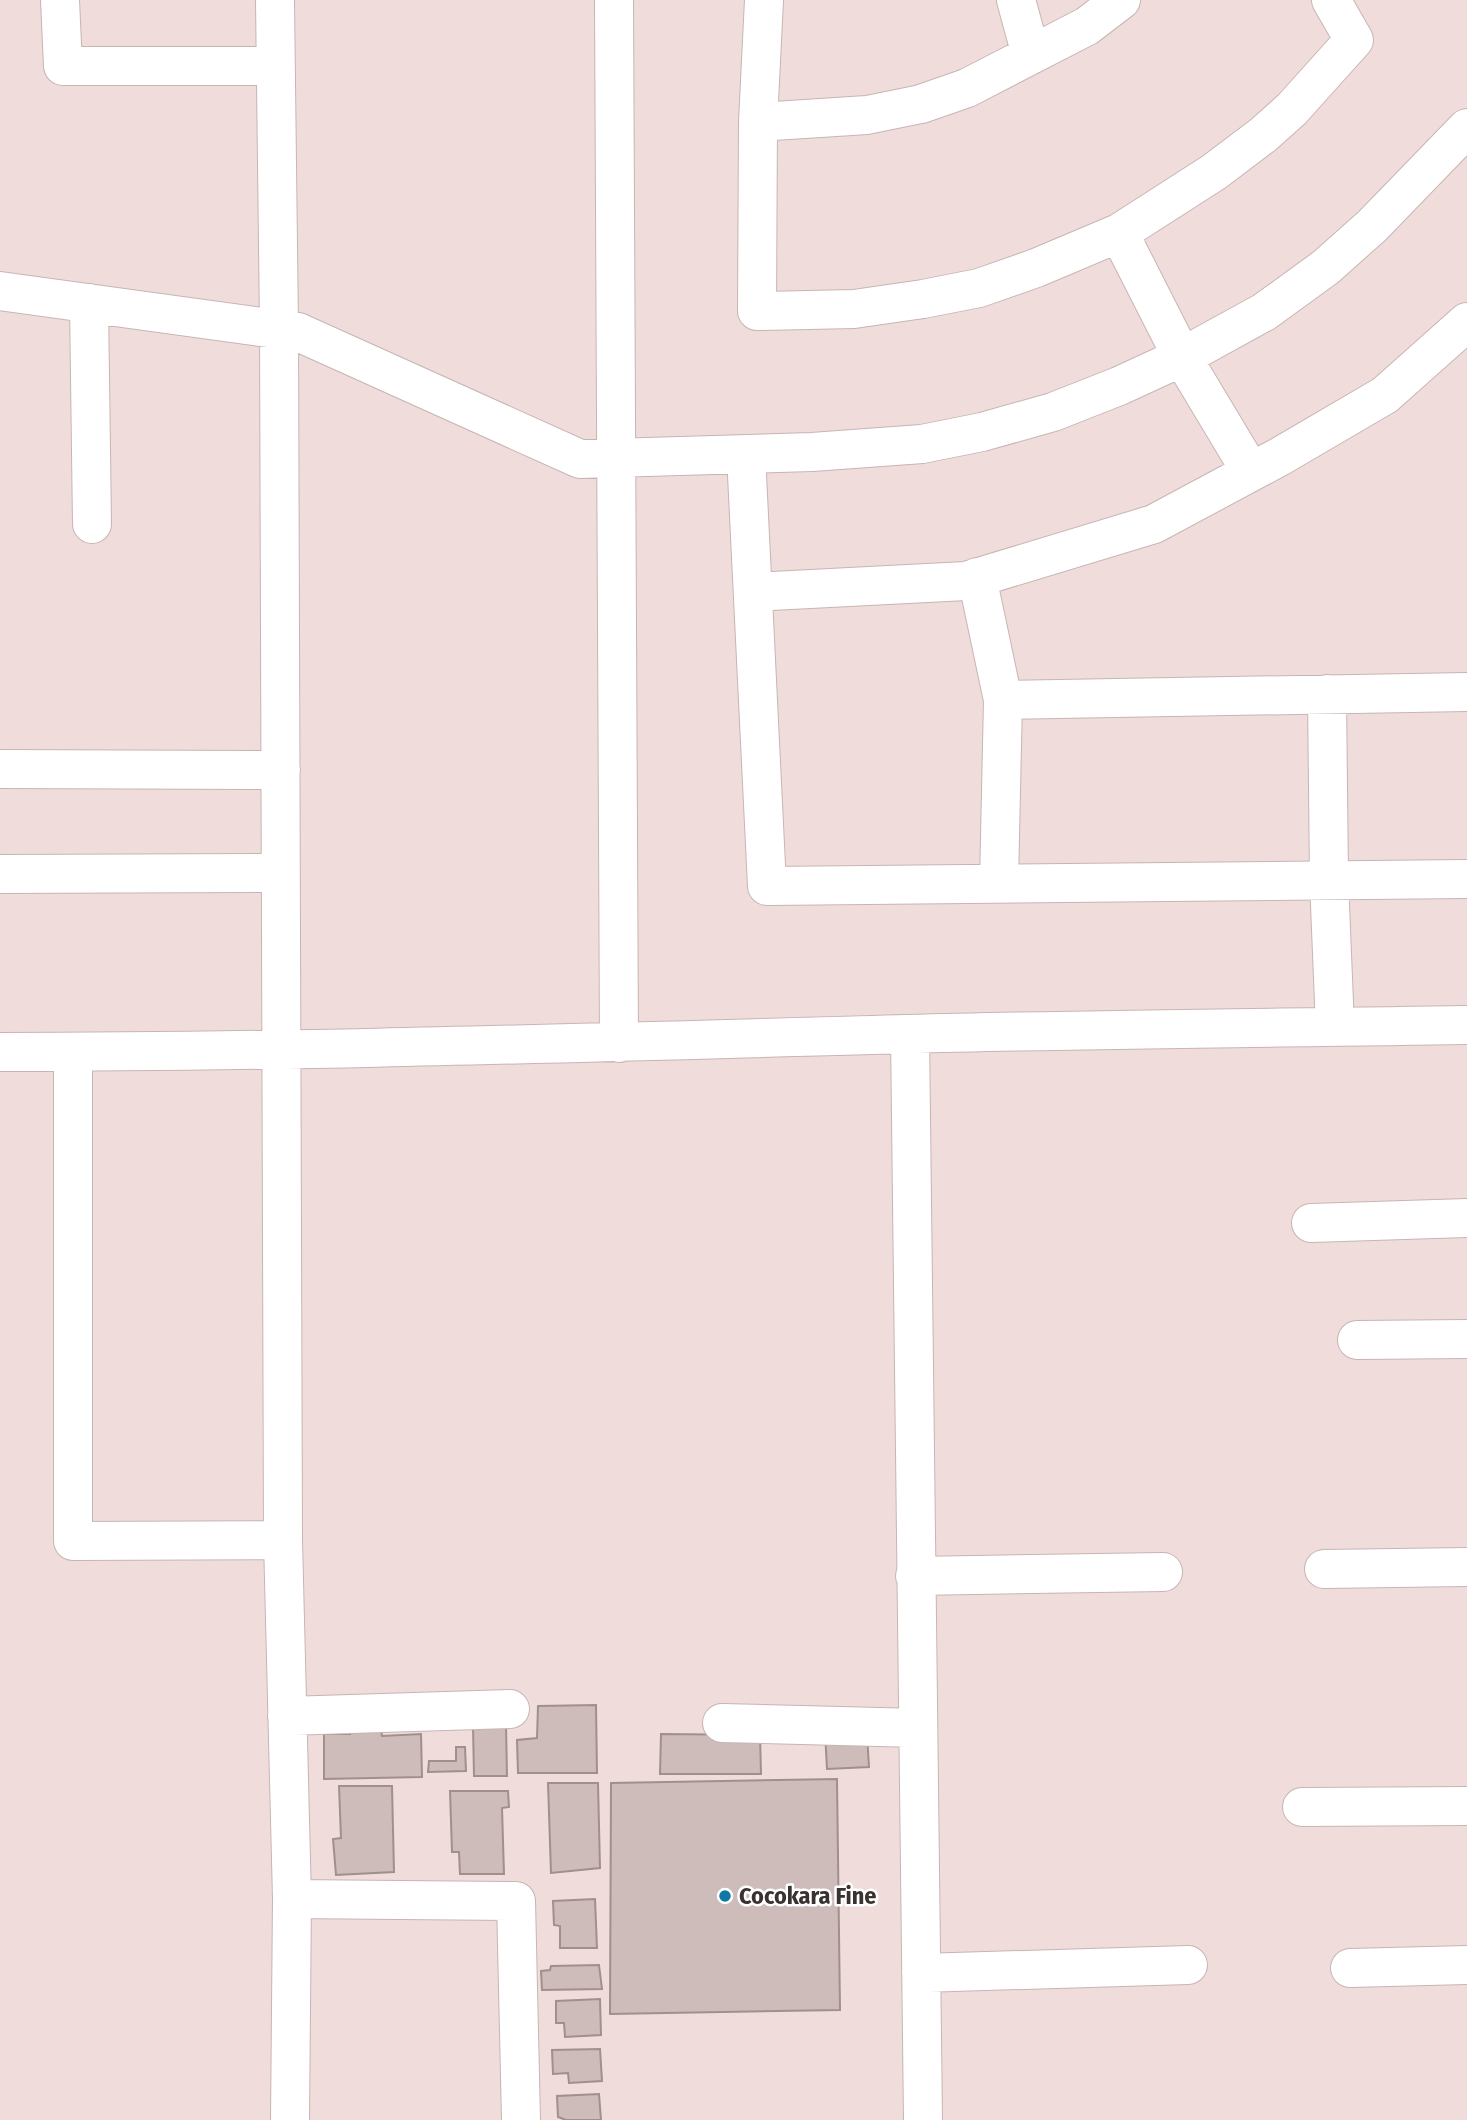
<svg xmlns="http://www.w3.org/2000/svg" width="1467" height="2120" font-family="'Fira Sans Condensed',sans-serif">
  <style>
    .building { fill: #cebcbb; stroke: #a18f8e; stroke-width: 2 }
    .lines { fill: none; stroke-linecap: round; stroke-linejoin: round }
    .minor-casing { stroke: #c7b5b4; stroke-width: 40 }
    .minor { stroke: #fff; stroke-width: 38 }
    .poi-dot { fill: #1079a3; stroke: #fff; stroke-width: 2.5 }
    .labels { text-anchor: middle; stroke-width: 5; stroke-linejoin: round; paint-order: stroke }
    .poi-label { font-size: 24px; font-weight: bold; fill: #393231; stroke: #fff; text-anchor: start }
  </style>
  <rect width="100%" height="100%" fill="#f0dddb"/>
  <path class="building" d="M596 1705 597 1773H518L517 1740 537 1738 538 1706Z
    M506 1725 507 1776H474L473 1726Z
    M350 1729H381L382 1736 421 1734 422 1777 324 1779V1734H350Z
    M825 1732 867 1734 869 1767 827 1769Z
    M661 1734 760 1735 761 1774H660Z
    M456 1747H465L466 1771 428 1772 429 1761H456Z
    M837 1779 840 2010 610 2014 611 1783Z
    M548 1783H598L600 1868 551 1873Z
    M339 1786H392L394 1872 336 1875 333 1839 341 1838Z
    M450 1791H508L509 1807 502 1808 504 1874H460L459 1852H452Z
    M595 1899 597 1948H560V1926L554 1925 553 1901Z
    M599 1965 602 1989 542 1990 541 1971 550 1970 551 1966Z
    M600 1999 601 2035 565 2037 564 2023H556V2001Z
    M600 2049 602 2081 569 2083 568 2073 553 2074 552 2050Z
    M599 2094 601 2120H566L558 2117 557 2096Z"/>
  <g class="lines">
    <defs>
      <path id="minor" d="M60 0 63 66H275
        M275 0 279 327 283 1540 292 1899 290 2120
        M614 0 619 1043
        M764 0 758 122 757 311 854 309 923 299 979 288 1036 268 1119 233 1214 172 1263 135 1292 109 1354 40 1331 0
        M1016 0 1031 55
        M758 122 867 115 921 104 967 88 1087 26 1121 0
        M1119 233 1182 357 1251 472
        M0 291 298 332 580 459 812 452 922 444 982 432 1053 412 1119 386 1182 357 1264 312 1326 267 1372 226 1467 128
        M89 303 92 524
        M746 454 767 886 1467 879
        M977 577 1003 700
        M753 592 966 581 1154 524 1279 457 1385 395 1467 322
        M1327 694 1329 880 1335 1027
        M0 769 281 770
        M0 874 280 873
        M999 883 1003 700 1467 692
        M910 1034 923 2120
        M0 1052C302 1052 604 1042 907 1034 1093 1029 1280 1028 1467 1025
        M73 1052V1541L283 1540
        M1311 1223 1467 1218
        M1357 1340 1467 1339
        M1324 1569 1467 1567
        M915 1576 1163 1572
        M287 1716 510 1709
        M722 1723 918 1728
        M1302 1807 1467 1806
        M292 1899 516 1901 521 2120
        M1350 1968 1467 1965
        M921 1973 1188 1965"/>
    </defs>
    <use href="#minor" class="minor-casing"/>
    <use href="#minor" class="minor"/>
  </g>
  <circle class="poi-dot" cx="725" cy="1896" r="7"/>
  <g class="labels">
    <g class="poi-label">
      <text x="739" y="1904">Cocokara Fine</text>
    </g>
  </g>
</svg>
